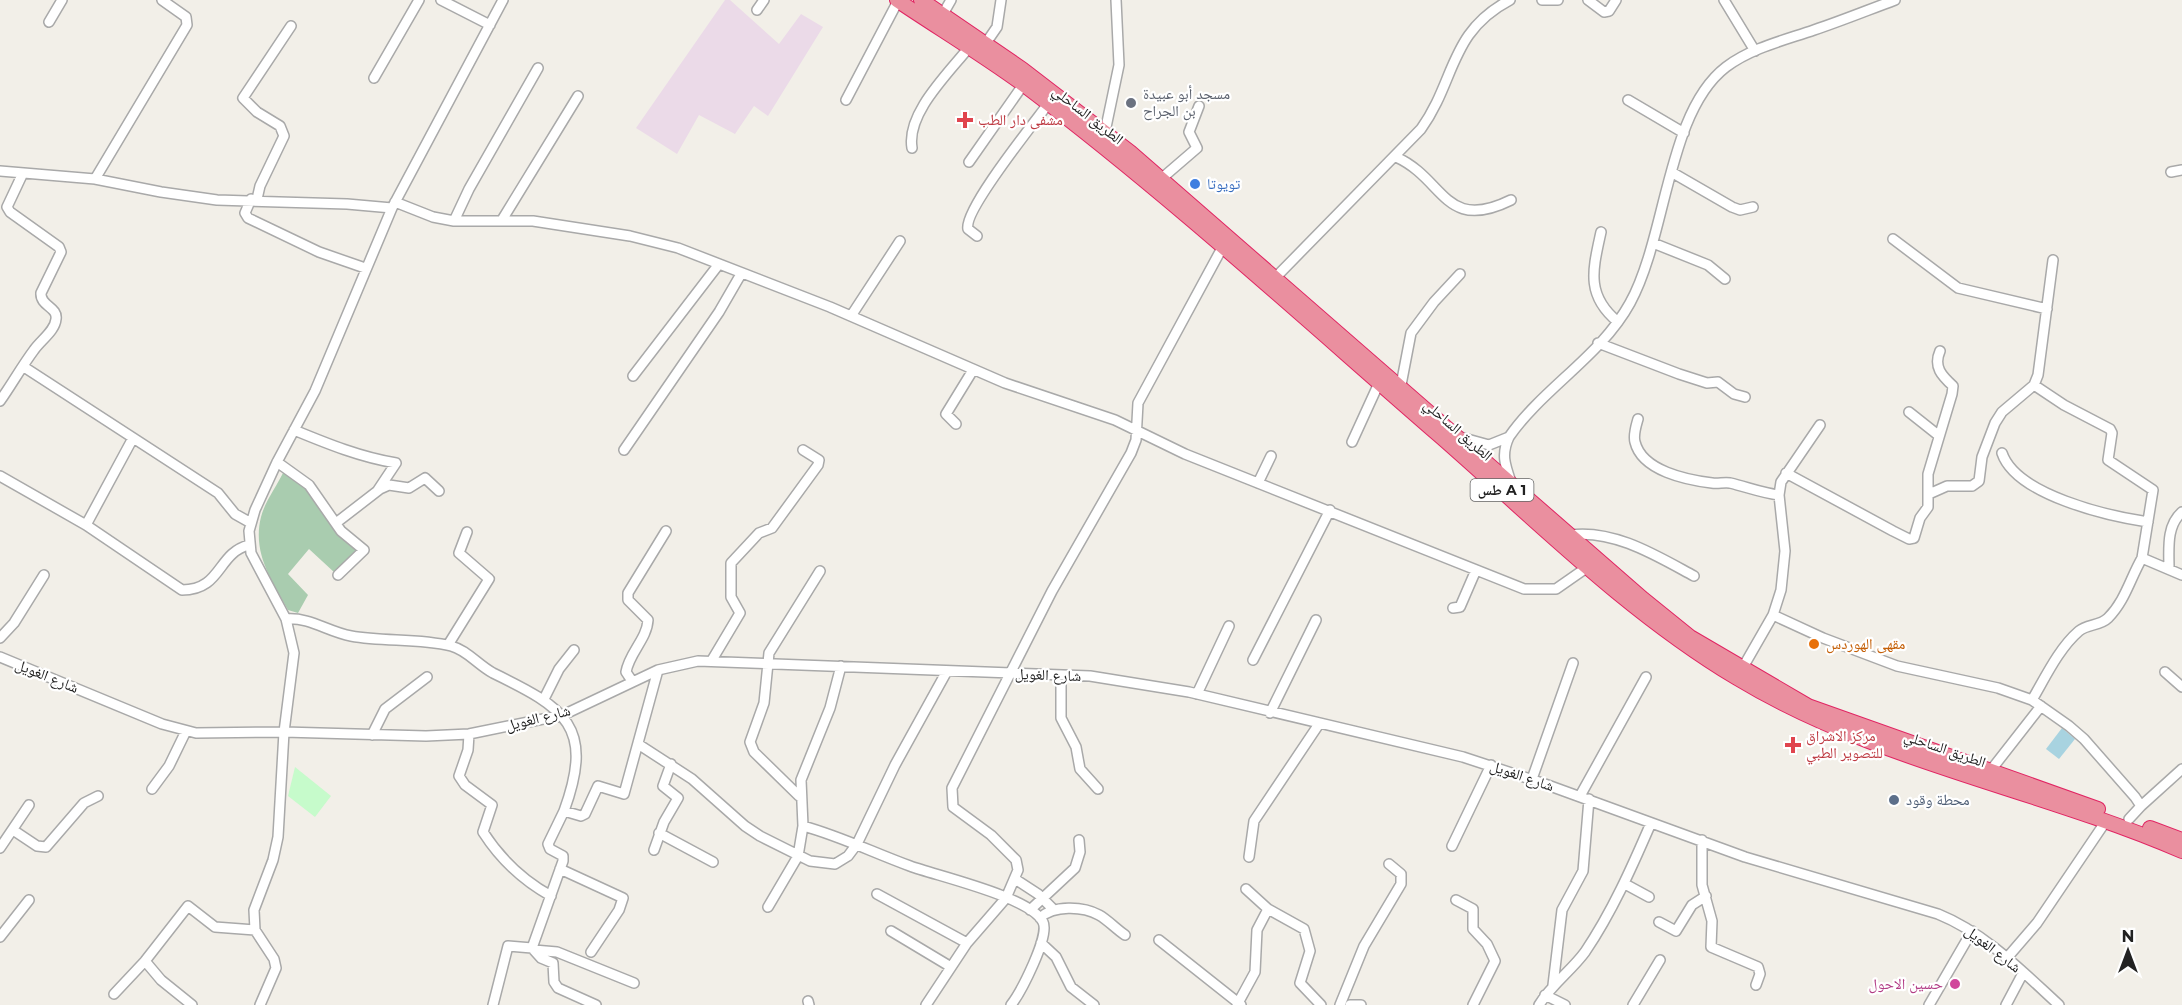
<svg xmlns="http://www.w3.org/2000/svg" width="2182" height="1005" font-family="Montserrat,'Noto Naskh Arabic',sans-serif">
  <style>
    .industrial { fill: #ebdae8 }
    .cemetery { fill: #a9ccaf }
    .park { fill: #c6fbcb }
    .water { fill: #a8d3e0 }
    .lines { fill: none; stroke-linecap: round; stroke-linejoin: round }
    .minor-casing { stroke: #a9a9a9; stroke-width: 12 }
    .highway-casing { stroke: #e12563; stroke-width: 16 }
    .minor { stroke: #fff; stroke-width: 9 }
    .highway { stroke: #ea8f9f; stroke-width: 14 }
    .worship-dot { fill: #6b7280; stroke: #fff; stroke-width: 2 }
    .health-dot { fill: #e0444e; stroke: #fff; stroke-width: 2 }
    .shop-dot { fill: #3f7fe0; stroke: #fff; stroke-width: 2 }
    .food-dot { fill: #e8710a; stroke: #fff; stroke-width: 2 }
    .service-dot { fill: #5c6f8a; stroke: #fff; stroke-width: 2 }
    .hotel-dot { fill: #d1479c; stroke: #fff; stroke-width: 2 }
    .labels { text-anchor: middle; stroke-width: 4.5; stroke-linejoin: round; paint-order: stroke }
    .shield { fill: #fff; stroke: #646464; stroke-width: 1.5 }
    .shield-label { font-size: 14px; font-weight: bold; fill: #222 }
    .worship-label { font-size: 15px; fill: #5b616d; stroke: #fff; text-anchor: start }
    .street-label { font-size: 15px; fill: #222; stroke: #fff }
    .health-label { font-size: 15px; fill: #be3a42; stroke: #fff; text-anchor: start }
    .shop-label { font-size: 15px; fill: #366cbe; stroke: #fff; text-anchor: start }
    .food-label { font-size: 15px; fill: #c56008; stroke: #fff; text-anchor: start }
    .service-label { font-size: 15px; fill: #4e5e75; stroke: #fff; text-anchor: start }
    .hotel-label { font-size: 15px; fill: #b23c85; stroke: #fff; text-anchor: end }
  </style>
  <rect width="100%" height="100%" fill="#f2efe8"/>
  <path class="industrial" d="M725 0H730L779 44 801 14 823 27 768 116 754 106 735 134 699 115 677 154 636 128Z"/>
  <path class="cemetery" d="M284 471 304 484 358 551 335 573 309 549 288 574 308 595 298 613 288 610C272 581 252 553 261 517 265 501 277 486 284 471Z"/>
  <path class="park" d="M295 767 331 796 315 817 288 796Z"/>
  <path class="water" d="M2062 728 2075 739 2059 759 2046 749Z"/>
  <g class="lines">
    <defs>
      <path id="minor" d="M441 0 490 25
        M1542 0H1558
        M1588 0 1604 12 1609 11 1616 0
        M1724 0 1755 51
        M757 10 764 0
        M943 14 951 0
        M49 22 62 0
        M986 43 997 27 1001 0
        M374 78 419 0
        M846 100 898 1
        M1628 100 1684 133
        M1105 132 1119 65 1116 0
        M912 148C906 113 949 73 970 46
        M1396 157C1445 179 1444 233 1511 200
        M969 162 1023 85
        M0 171 95 179 161 192 217 200 347 204 392 208
        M2171 172 2182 170
        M1673 173 1732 207 1740 210 1753 207
        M95 179 187 25 186 17 162 0
        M1161 179 1197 148 1189 132 1199 106
        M251 199 245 213 248 218 319 252 365 268
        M257 199 260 186 284 136 280 126 257 112 243 98 291 26
        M395 202 433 217 454 221H533L630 236 678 248 830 307 1005 383 1115 420 1185 454 1524 589H1556L1589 566
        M502 220 578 96
        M454 221 469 189 538 68
        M1601 232C1593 269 1585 295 1618 322
        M977 236 968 229C963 211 1034 123 1048 104
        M1893 239 1958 288 2047 309
        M1653 243 1708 265 1725 279
        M1275 278 1421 129C1456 80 1449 32 1510 0
        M851 316 900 241
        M1598 343 1679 374 1707 383 1718 382 1734 394 1745 397
        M24 367 218 493 235 514 251 523
        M633 376 719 264
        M1401 385 1411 333 1434 302 1460 274
        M2034 385 2064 405 2110 429 2112 433 2108 460 2153 490 2142 558
        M0 401C12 384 22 366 34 350 41 340 55 331 56 319 58 307 40 306 41 293L61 252 59 247 10 212 7 207 23 173
        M1909 412 1938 435
        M1638 419C1636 426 1633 435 1635 442 1642 471 1687 480 1712 483 1718 484 1724 482 1730 483 1747 487 1762 493 1779 495
        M956 424 946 414 973 370
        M294 430C328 444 360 457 396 463L378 490
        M1460 437 1489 445 1509 437
        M1352 442 1379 383
        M624 450 719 312 741 274
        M2002 453C2016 495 2108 516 2148 522
        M277 462 309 485 341 531 364 550 338 575
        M1786 473 1893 531 1909 539 1914 538 1920 518 1928 507V474L1952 394 1953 386C1942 376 1933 367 1940 351
        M0 476 86 525 182 590C222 590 217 553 249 545
        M1511 482C1505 465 1501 454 1509 437 1543 388 1601 356 1630 303 1667 236 1667 112 1726 67 1751 48 1785 40 1814 30 1841 21 1868 10 1895 0
        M1258 483 1271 456
        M1929 494 1947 486H1972L1979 481 1982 457 1995 423 2002 412 2034 385 2038 375 2053 260
        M336 523 380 489 389 485 409 488 425 478 439 491
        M86 525 133 438
        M1570 535C1614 529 1657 556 1694 576
        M2169 569C2169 549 2166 526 2182 512
        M1453 608 1460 607 1476 570
        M1773 615 1823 638 1897 666 1998 688 2032 700 2069 726 2084 739 2135 797 2141 806 2129 819
        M286 619C310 617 328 632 351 636 384 642 418 638 451 646 467 650 478 665 493 673 565 708 595 726 564 811L581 816 585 814 598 786 624 794 658 670
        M0 638 14 623 44 575
        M448 645 489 579 459 553 467 532
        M0 657 162 724 196 733 284 732 426 736 469 734 563 715 658 670 698 661 1090 676 1189 692 1463 757 1542 783 1745 857 1938 914C1985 933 2022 971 2059 1005
        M712 660 740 613 731 597V563L759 533 772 528 818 465 819 460 803 450
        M1253 660 1330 510
        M1742 669 1773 615 1781 590 1785 551 1779 495 1781 482 1820 425
        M2165 672 2182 687
        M1061 675V718L1076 747 1080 769 1098 789
        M632 681 626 672C629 653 647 639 648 620L628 600V593L666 531
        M1197 694 1229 626
        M544 699 559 669 574 650
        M2032 700C2045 678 2059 648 2079 631 2087 624 2100 626 2108 618 2125 601 2130 579 2142 558L2182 575
        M1270 713 1316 620
        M469 734 468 750 459 776 465 785 492 805 483 832C501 860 522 880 551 896
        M372 735 385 709 427 677
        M638 744 692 779 745 826 760 836 810 861 835 864 848 856 857 844 895 765 947 671
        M1991 770 2041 706
        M1532 779 1573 663
        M152 789 169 766 186 731
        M799 796 754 752 750 742 764 703 769 653 820 571
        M1580 796 1646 677
        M2141 806 2182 769
        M803 826C840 836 874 853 910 866 937 876 1031 897 1043 922 1050 936 1021 992 1011 1005
        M13 830 37 846 46 847 84 803 98 796
        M659 833 713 862
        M1702 840V885L1712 921 1711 947 1758 967 1760 974 1756 985
        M1452 846 1491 765
        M0 848 29 805
        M654 850 664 822 678 798 663 786 671 764
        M1249 857 1254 821 1319 724
        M560 869 623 898 619 910 591 952
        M1015 879 1038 894 1054 910
        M1625 884 1649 897
        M1246 889 1268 909 1304 929 1310 951 1300 983 1321 1005
        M877 894 967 943
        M1456 900 1473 909V929L1487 944 1495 961 1473 1005
        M768 907 798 856 803 826 801 780 830 708 841 666
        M1030 910 1075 868 1080 852 1079 840
        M1040 918C1053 905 1083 906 1099 915 1108 920 1116 929 1125 935
        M1659 922 1676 931 1692 905 1706 896
        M891 931 951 967
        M0 937 29 900
        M1159 940 1241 1005
        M1041 943 1056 957 1071 987 1094 1005
        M532 948 541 958 553 963 554 982 558 988 596 1005
        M534 950 557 952 634 983
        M2006 959 2037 923 2106 821
        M145 961 161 980 192 1005
        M1553 985 1562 910 1583 871 1589 799
        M114 994 145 961 188 906 215 927 255 930
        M1545 995 1565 1005
        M808 1001 809 1005
        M260 1005 276 968 274 959 255 930 254 910 273 860 278 837 284 732 294 653 286 619 251 553 249 531 255 510 277 462 315 391 392 208 503 0
        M493 1005 508 946 532 948 563 861V856L550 849 548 844 564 811
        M926 1005 967 943 1006 898 1018 870 1016 860 991 835 953 807 952 788 1052 591 1131 453 1136 440 1138 403 1222 248
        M1237 1005 1255 972 1257 930 1268 909
        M1340 1005 1364 946 1401 884V874L1389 864
        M1350 1005H1361
        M1539 1005C1552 984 1571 971 1585 952 1612 912 1632 867 1651 823
        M1633 1005 1660 960
        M1929 1005 1972 931
        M2006 1005 2023 973"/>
      <path id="highway" d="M897 0C940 29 985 56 1027 87 1171 196 1304 318 1440 436 1535 519 1628 613 1737 678 1874 761 2036 788 2182 851
        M921 0 1022 69 1130 152 1643 599 1690 637 1808 706 2098 809
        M2150 828 2182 840"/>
    </defs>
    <use href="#minor" class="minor-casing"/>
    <use href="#highway" class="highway-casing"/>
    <use href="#minor" class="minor"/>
    <use href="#highway" class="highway"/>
  </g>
  <circle class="worship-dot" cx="1131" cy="103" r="6"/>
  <g class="health-dot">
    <path d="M962 111h6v6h6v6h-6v6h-6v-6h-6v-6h6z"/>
    <path d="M1790 736h6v6h6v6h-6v6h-6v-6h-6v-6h6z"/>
  </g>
  <circle class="shop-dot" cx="1195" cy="184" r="6"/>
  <circle class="food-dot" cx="1814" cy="644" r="6"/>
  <circle class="service-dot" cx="1894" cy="800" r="6"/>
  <circle class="hotel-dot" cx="1955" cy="984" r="6"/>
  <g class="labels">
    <rect class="shield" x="1470.5" y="479" width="63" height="22" rx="4.5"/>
    <g class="shield-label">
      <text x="1502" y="495">طس A 1</text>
    </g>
    <g class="worship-label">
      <text x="1143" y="99">مسجد أبو عبيدة<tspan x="1143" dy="17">بن الجراح</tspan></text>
    </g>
    <g class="street-label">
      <text transform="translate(1088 115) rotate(38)" y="5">الطريق الساحلي</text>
      <text transform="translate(1458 430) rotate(41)" y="5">الطريق الساحلي</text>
      <text transform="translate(1048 675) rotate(2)" y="5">شارع الغويل</text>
      <text transform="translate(47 676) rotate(22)" y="5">شارع الغويل</text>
      <text transform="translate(538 718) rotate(-14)" y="5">شارع الغويل</text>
      <text transform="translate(1945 749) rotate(19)" y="5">الطريق الساحلي</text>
      <text transform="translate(1522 776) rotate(19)" y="5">شارع الغويل</text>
      <text transform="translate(1993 949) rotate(38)" y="5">شارع الغويل</text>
    </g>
    <g class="health-label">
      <text x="978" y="125">مشفى دار الطب</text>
      <text x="1806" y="741">مركز الاشراق<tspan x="1806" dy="17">للتصوير الطبي</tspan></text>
    </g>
    <g class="shop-label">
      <text x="1207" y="189">تويوتا</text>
    </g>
    <g class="food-label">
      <text x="1826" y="649">مقهى الهوردس</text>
    </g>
    <g class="service-label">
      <text x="1906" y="805">محطة وقود</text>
    </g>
    <g class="hotel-label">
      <text x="1943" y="989">حسين الاحول</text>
    </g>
  </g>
  <g transform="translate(2128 951)" stroke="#ffffff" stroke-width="4.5" paint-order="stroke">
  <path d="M0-4.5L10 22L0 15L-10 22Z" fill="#222222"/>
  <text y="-9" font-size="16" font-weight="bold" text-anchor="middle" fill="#222222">N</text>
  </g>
</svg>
